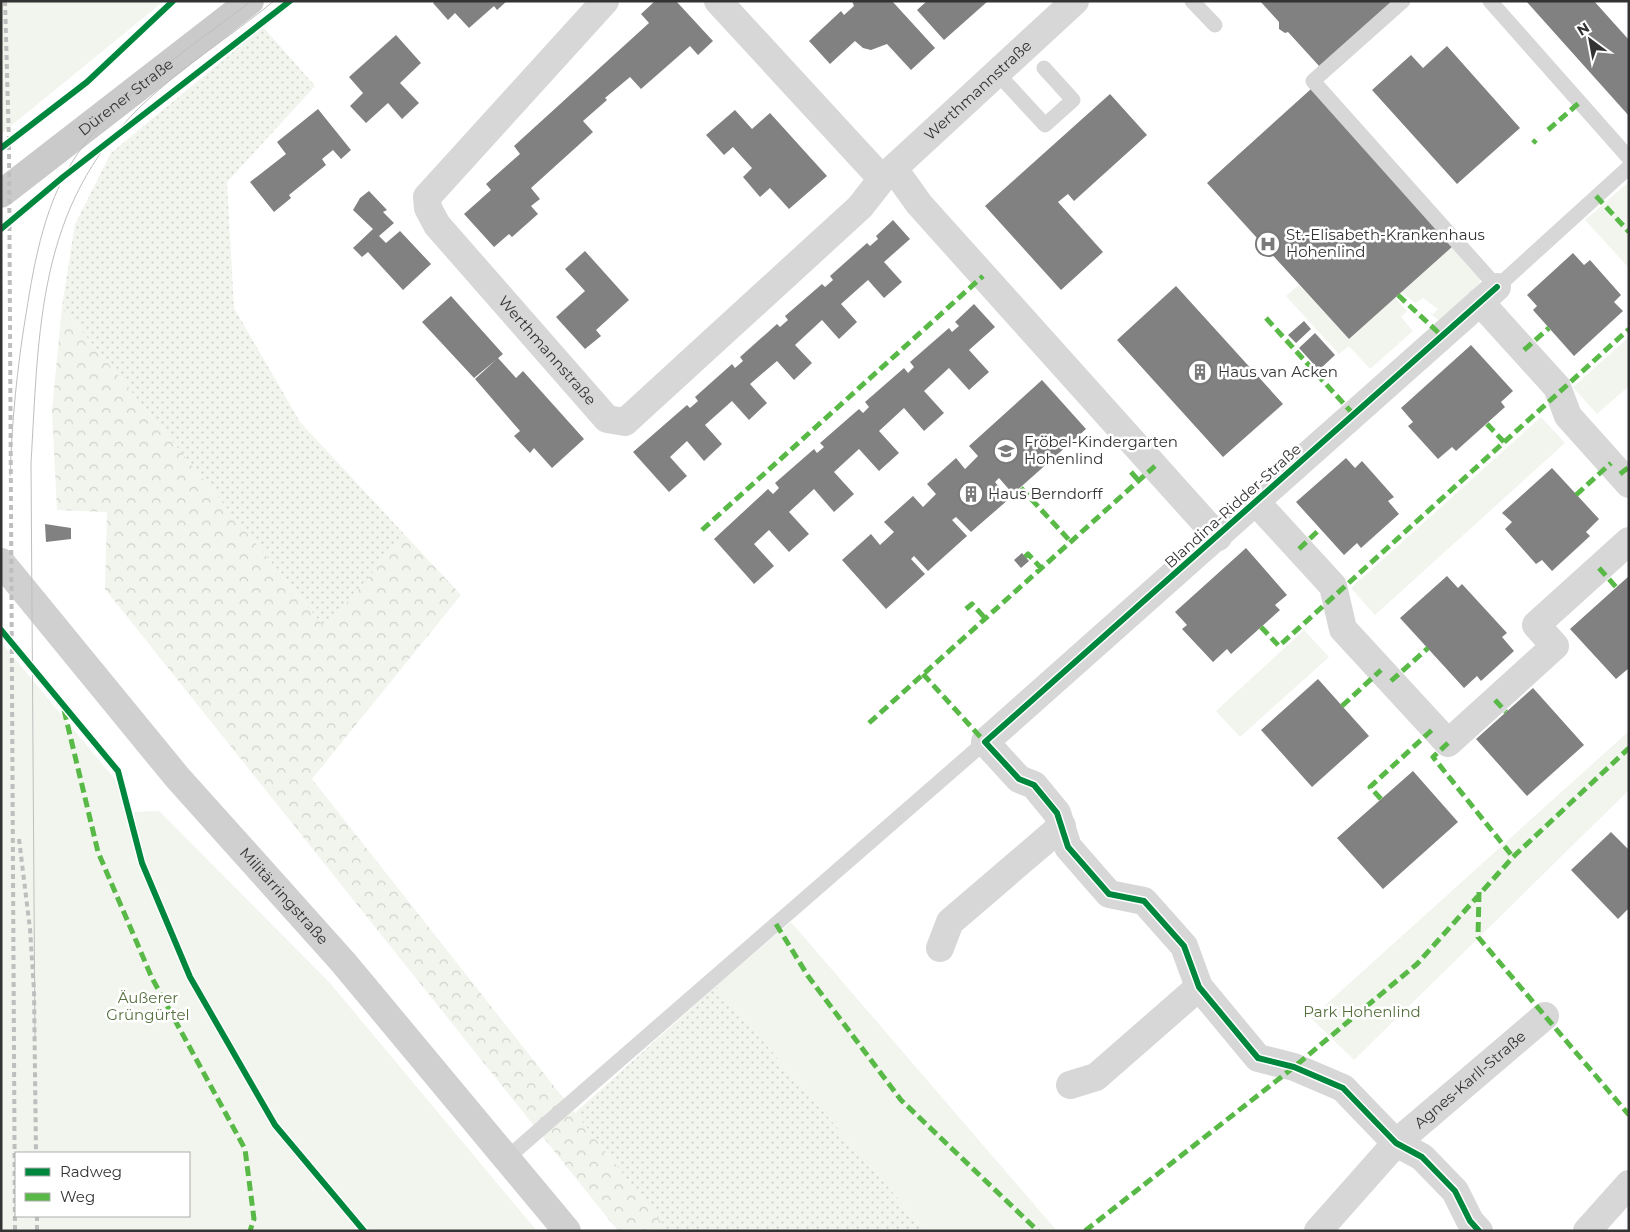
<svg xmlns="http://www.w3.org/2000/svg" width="1630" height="1232" font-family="Montserrat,sans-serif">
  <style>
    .grass { fill: url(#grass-dots) }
    .forest { fill: url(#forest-crowns) }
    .green { fill: #f1f5ed; fill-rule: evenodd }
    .building { fill: #818181 }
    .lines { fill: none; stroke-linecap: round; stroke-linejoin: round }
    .service { stroke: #d7d7d7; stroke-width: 15 }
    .minor { stroke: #d7d7d7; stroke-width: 28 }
    .secondary { stroke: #d0d0d0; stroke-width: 28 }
    .primary { stroke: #cacaca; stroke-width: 28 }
    .tram { stroke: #bebebe; stroke-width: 1 }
    .rail { stroke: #bebebe; stroke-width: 4; stroke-dasharray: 5 4; stroke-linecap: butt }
    .quiet { stroke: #58b947; stroke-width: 5; stroke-dasharray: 10 5; stroke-linecap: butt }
    .cycleway-casing { stroke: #fff; stroke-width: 9 }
    .cycleway { stroke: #00873e; stroke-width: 6 }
    .labels { text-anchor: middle; stroke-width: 5; stroke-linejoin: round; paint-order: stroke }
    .street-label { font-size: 15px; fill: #333; stroke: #fff }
    .poi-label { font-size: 15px; fill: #333; stroke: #fff; text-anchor: start }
    .park-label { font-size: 15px; fill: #56703f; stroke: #fff }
  </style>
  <defs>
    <pattern id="grass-dots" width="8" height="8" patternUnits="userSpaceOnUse" patternTransform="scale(1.25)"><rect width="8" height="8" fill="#f1f5ed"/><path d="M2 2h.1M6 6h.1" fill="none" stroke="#cfd2cc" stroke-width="1.8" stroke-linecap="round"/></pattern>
    <pattern id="forest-crowns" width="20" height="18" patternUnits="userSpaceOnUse" patternTransform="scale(1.25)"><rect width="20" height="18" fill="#f1f5ed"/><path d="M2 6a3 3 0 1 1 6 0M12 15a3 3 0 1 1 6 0" fill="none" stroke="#cfd2cc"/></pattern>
  </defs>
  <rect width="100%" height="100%" fill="#fff"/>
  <path class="grass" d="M263 27 315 86 227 182 234 308 300 422 405 535 325 628 62 307 75 224 111 153Z
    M716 986 926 1231H668L575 1113Z"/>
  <path class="forest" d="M62 307 325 628 405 535 461 595 312 779 668 1231H618L105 589 107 512 57 510 52 411Z"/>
  <path class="green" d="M1 1H164L1 134Z
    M1629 182V268L1585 220Z
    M1453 246 1480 279 1479 286 1442 323 1432 315 1438 309 1423 298 1415 303 1401 292Z
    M1299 285 1349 339 1395 298 1407 311 1401 317 1413 331 1370 369 1349 346 1339 354 1286 296Z
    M1629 337V386L1597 414 1573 387Z
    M1541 417 1565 443 1375 615 1351 588Z
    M1304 630 1329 657 1240 737 1216 711Z
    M1 642 118 783 127 798 132 812 159 811 329 982 537 1231H1ZM16 1153H189V1216H16Z
    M1629 731V790L1354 1060 1311 1018Z
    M791 922 1057 1231H926L716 986Z"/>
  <path class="building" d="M435 1H507L497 10 494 6 469 28 455 13 448 20 433 3Z
    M655 1H676L713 41 698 55 690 46 641 89 630 77 605 98 607 100 583 121 593 132 531 188 540 199 531 206 538 214 512 237 509 234 494 247 464 214 491 190 486 184 520 154 514 146 649 23 641 14Z
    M852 1H892L935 48 911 70 887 44 871 50 863 48 855 41 830 64 809 41 841 11 844 15 854 6Z
    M927 1H988L944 40 917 10Z
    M1260 1H1393L1320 67 1288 32 1285 33 1279 29V22Z
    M1526 1H1594L1629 40V116Z
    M396 35 421 63 400 83 419 103 402 119 388 103 366 123 350 106 363 93 349 77Z
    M1447 46 1520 128 1457 184 1372 90 1411 55 1423 68Z
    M1311 89 1453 246 1349 339 1207 183Z
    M1110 94 1147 135 1074 201 1068 194 1058 202 1103 252 1061 290 985 206Z
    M318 109 351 150 341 159 333 150 322 159 326 165 289 195 291 198 274 212 250 182 286 154 277 142Z
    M735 110 752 129 770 113 827 176 789 209 770 188 760 197 743 177 752 168 733 147 724 155 706 135Z
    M369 191 387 210 383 212 394 223 379 236 386 243 400 231 431 264 403 290 368 252 362 257 353 248 373 229 353 210 360 198Z
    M893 220 910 239 884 262 902 282 884 298 868 280 841 304 857 322 839 339 822 320 795 345 812 363 794 380 777 361 750 384 767 403 749 420 732 401 705 425 722 444 704 461 687 441 670 457 687 476 669 492 633 452 687 405 690 408 698 401 695 397 732 364 735 368 743 361 740 357 777 324 780 327 788 320 785 316 822 284 825 287 833 280 830 276 867 243 870 246 878 239 876 236Z
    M585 251 629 300 596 330 601 336 585 349 556 317 585 291 565 269Z
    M1573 253 1584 265 1590 260 1621 295 1614 302 1623 311 1574 356 1533 310 1537 306 1527 295Z
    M1176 286 1283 404 1223 457 1117 340Z
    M451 296 503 354 474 378 422 322Z
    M974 304 995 327 969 350 989 372 969 390 949 368 924 391 944 413 924 431 904 408 879 431 899 453 879 471 859 449 834 472 854 494 834 512 814 489 789 512 809 534 789 552 769 530 754 544 774 566 754 584 714 539 768 489 773 494 779 488 775 483 814 449 817 453 824 447 820 443 859 409 863 413 869 407 865 402 904 368 908 373 914 367 910 362 949 328 952 332 959 326 955 322Z
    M1304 321 1311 329 1296 343 1288 335Z
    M1315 333 1335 355 1319 370 1299 348Z
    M1471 345 1513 391 1501 402 1505 407 1456 451 1452 447 1438 459 1408 426 1413 422 1401 408Z
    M498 358 516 378 523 371 584 439 552 468 534 448 530 453 514 436 520 431 475 379Z
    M1042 380 1086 429 1013 494 999 478 995 482 1009 499 971 532 956 517 952 520 967 536 928 571 914 556 911 559 925 574 886 609 842 560 871 534 880 545 894 532 884 522 913 496 923 507 936 494 927 484 956 458 965 469 978 456 969 446Z
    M1346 458 1355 468 1362 461 1394 497 1388 501 1399 514 1361 548 1357 543 1344 555 1296 502Z
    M1552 468 1599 519 1586 532 1590 536 1552 571 1542 560 1536 564 1505 529 1512 522 1502 513Z
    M45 524 71 528V539L46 542Z
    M1246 548 1287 595 1275 605 1280 610 1231 654 1227 649 1213 662 1182 629 1187 625 1175 612Z
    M1022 553 1029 561 1021 568 1014 560Z
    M1447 576 1458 588 1462 584 1507 633 1502 637 1514 651 1481 681 1477 676 1464 688 1400 618Z
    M1629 576V668L1616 679 1570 629Z
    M1318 679 1369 736 1312 787 1261 730Z
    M1533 688 1584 745 1527 796 1476 739Z
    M1413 771 1458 822 1383 889 1337 838Z
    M1611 832 1629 850V908L1618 919 1571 870Z"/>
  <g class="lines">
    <path class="service" d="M1192 1 1215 25
      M1403 1 1313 81 1497 287 1629 167
      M1490 1 1629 158
      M997 73 1045 125 1073 100 1044 68
      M507 1158 985 742"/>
    <g class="minor">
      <path id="s1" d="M605 1 427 197 428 208 437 225 607 419 625 422 860 207 882 179 1075 1"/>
      <path d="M718 1 882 179"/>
      <path d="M894 169 919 204 1218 537"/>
      <path d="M1480 302 1557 387 1568 416 1629 484"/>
      <path d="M1256 502 1333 586 1343 629 1448 743 1555 646 1536 625 1629 541"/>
      <path d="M940 948 950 922 1062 826"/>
      <path d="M1070 1085 1096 1077 1199 987"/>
      <path id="s2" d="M1318 1231 1396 1143 1545 1016"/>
      <path d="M1479 1231 1470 1221 1455 1191 1422 1157 1396 1143 1343 1088 1294 1067 1258 1058 1199 987 1184 946 1144 901 1109 894 1068 847 1057 813 1034 785 1019 779 985 742 1497 287"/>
      <path d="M1587 1231 1629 1184"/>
    </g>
    <path class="secondary" id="s3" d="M1 562 177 777 343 962 567 1231"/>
    <path class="primary" id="s4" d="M1 194 250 1"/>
    <path class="tram" d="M10 476C12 421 17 368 26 314 35 258 45 201 78 153 121 91 192 47 251 1
      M35 1041 31 463C39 329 37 207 140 107 181 67 230 37 274 1"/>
    <path class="rail" d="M5 1 9 142 15 1231
      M19 839 30 929 34 990 36 1153
      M37 1216V1231"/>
    <path class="quiet" d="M1548 130 1580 102
      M1533 143 1536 140
      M1596 196 1629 232
      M1398 295 1442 336
      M1266 318 1354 415
      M1524 350 1549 328
      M1487 424 1504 442
      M1131 472 1139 481
      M1620 474 1629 467
      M1021 488 1071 542
      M1576 495 1611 463
      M702 530 983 276
      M1299 549 1320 529
      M1025 557 1028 554 1041 568
      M1599 568 1616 587
      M966 609 972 604 985 618
      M1261 627 1279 646 1629 329
      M923 674 985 742
      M1391 681 1428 648
      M1495 700 1506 712
      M1342 706 1381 670
      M64 710 98 852 152 978 245 1149 254 1219 250 1231
      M869 723 1155 466
      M1448 743 1433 757 1513 857
      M1381 799 1370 787 1434 728
      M1479 892 1478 937 1629 1115
      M776 924 808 976 901 1100 1038 1231
      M1085 1231 1294 1067 1417 964 1513 857 1629 748"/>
    <defs>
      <path id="cycleway" d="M1 148 87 82 173 1
        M1 229 63 177 290 1
        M1 630 118 771 142 863 190 977 275 1125 364 1231
        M1479 1231 1470 1221 1455 1191 1422 1157 1396 1143 1343 1088 1294 1067 1258 1058 1199 987 1184 946 1144 901 1109 894 1068 847 1057 813 1034 785 1019 779 985 742 1497 287"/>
    </defs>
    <use href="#cycleway" class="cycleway-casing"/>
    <use href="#cycleway" class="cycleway"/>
  </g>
  <defs>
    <symbol id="hospital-ring" viewBox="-11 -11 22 22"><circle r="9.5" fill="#fff" stroke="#7a7a7a" stroke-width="1.5"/><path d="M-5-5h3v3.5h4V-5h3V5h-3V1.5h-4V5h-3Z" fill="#7a7a7a"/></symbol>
    <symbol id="building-ring" viewBox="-11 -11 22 22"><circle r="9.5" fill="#fff" stroke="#7a7a7a" stroke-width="1.5"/><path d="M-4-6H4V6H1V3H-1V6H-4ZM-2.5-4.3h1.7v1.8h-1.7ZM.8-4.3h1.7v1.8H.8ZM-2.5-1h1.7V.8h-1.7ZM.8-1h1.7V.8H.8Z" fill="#7a7a7a"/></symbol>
    <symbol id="school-ring" viewBox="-11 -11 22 22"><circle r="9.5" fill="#fff" stroke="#7a7a7a" stroke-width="1.5"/><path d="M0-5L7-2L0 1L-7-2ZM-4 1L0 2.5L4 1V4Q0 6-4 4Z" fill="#7a7a7a"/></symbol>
  </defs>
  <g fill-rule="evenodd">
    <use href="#hospital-ring" x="1254" y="230" width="28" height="28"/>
    <use href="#building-ring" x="1186" y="358" width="28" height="28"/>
    <use href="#school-ring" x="992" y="437" width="28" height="28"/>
    <use href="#building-ring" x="957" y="480" width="28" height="28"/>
  </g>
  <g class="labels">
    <g class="street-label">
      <text dy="5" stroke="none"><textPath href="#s1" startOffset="1056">Werthmannstraße</textPath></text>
      <text dy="5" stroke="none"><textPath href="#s4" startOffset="158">Dürener Straße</textPath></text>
      <text dy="5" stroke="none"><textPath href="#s1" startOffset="462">Werthmannstraße</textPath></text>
      <text transform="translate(1233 506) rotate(-42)" y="5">Blandina-Ridder-Straße</text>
      <text dy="5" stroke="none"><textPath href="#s3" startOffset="438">Militärringstraße</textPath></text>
      <text dy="5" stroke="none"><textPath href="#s2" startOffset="215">Agnes-Karll-Straße</textPath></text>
    </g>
    <g class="poi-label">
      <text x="1286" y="240">St.-Elisabeth-Krankenhaus<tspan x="1286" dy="17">Hohenlind</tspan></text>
      <text x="1218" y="377">Haus van Acken</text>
      <text x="1024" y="447">Fröbel-Kindergarten<tspan x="1024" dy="17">Hohenlind</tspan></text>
      <text x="988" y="499">Haus Berndorff</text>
    </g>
    <g class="park-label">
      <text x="148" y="1003">Äußerer<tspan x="148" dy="17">Grüngürtel</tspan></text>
      <text x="1362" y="1017">Park Hohenlind</text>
    </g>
  </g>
  <rect width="1630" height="1232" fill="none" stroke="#333333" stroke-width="5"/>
  <rect x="15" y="1152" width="175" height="65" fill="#ffffff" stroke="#adadad"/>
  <rect x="25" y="1168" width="25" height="8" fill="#00873e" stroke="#adadad"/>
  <text x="60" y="1177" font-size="15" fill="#333333">Radweg</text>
  <rect x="25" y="1193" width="25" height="8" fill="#58b947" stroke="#adadad"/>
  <text x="60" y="1202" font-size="15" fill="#333333">Weg</text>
  <g transform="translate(1590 40) rotate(328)" stroke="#ffffff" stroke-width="4" paint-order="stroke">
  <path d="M0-4L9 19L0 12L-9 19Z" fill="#333333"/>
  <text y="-8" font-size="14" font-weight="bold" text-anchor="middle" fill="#333333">N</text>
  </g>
</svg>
